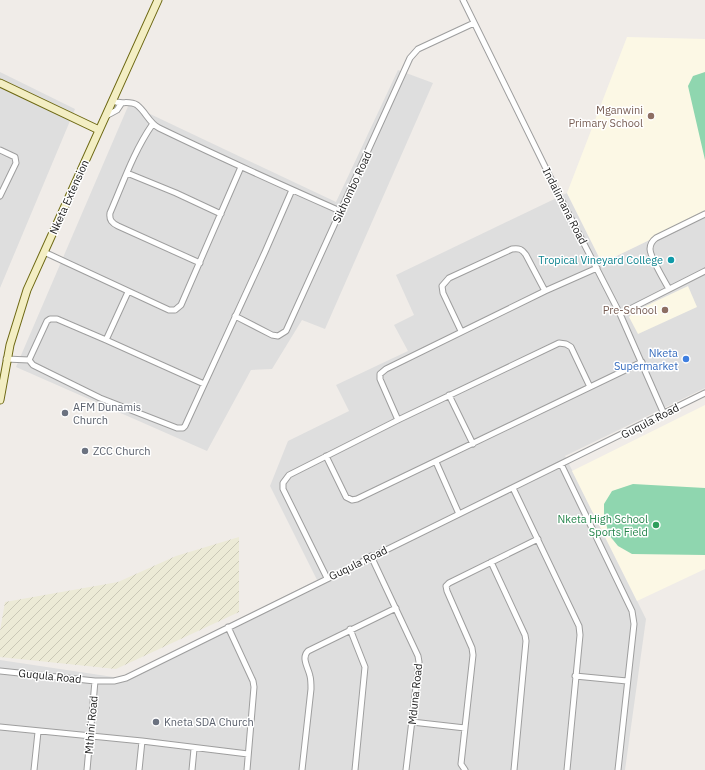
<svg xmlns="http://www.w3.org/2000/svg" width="705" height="770" font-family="'IBM Plex Sans',sans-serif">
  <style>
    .residential { fill: #dedede }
    .education { fill: #fcf8e5 }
    .farmland { fill: url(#farmland-furrows) }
    .pitch { fill: #8fd6af }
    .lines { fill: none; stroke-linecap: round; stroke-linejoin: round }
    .street-casing { stroke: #9e9e9e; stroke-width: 7 }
    .secondary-casing { stroke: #6d6812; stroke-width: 9 }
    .street { stroke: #fff; stroke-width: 5 }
    .secondary { stroke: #f3eec3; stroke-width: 7 }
    .education-dot { fill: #8d6e63; stroke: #fff; stroke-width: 1.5 }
    .culture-dot { fill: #0f9aa8; stroke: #fff; stroke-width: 1.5 }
    .shop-dot { fill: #3f7fe0; stroke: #fff; stroke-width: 1.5 }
    .worship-dot { fill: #6b7280; stroke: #fff; stroke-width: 1.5 }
    .leisure-dot { fill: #2e9e5b; stroke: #fff; stroke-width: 1.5 }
    .labels { text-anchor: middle; stroke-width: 3; stroke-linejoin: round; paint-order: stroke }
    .education-label { font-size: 11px; fill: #785e54; stroke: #fff; text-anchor: end }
    .street-label { font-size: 11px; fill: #212121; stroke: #fff }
    .culture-label { font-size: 11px; fill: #0d838f; stroke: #fff; text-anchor: end }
    .shop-label { font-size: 11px; fill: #366cbe; stroke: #fff; text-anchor: end }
    .worship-label { font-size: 11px; fill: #5b616d; stroke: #fff; text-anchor: start }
    .leisure-label { font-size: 11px; fill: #27864d; stroke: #fff; text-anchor: end }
  </style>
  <defs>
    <pattern id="farmland-furrows" width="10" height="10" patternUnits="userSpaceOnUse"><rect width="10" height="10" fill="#ecead6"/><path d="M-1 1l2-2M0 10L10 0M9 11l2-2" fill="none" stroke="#cac8b7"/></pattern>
  </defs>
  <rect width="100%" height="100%" fill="#f0ece8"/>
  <path class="residential" d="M398 70 433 83 325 329 302 320 272 369 251 370 207 451 16 367 129 104 336 202Z
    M0 72 75 109 0 288Z
    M567 193 602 263 705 213V388L565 456 646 619 625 770H0V660L120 678 317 580 270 486 288 441 349 411 336 385 408 351 394 325 414 315 396 275Z"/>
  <path class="education" d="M627 37 705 39V213L602 263 567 193Z
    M688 286 697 307 638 334 629 317 633 312Z
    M705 405V569L637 601 572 471Z"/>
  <path class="farmland" d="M239 537V612L116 669 0 657V631L5 602 118 582 176 556Z"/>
  <path class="pitch" d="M705 72V160L688 86 693 76Z
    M633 484 705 488V555L632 554 618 546 609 535 604 515V504L612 491Z"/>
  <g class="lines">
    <defs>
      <path id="street" d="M463 0 558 193 620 314 664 414
        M113 101C121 105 129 100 137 105 146 112 149 123 159 128 219 157 279 184 340 211
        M106 116 117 110 121 104
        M152 125C134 151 123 183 110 213 109 220 112 223 118 226L200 263
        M0 150 15 157 16 163 0 196
        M127 173 176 193 221 214
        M44 252 169 310H175L181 305 241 167
        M669 289C664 280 650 257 650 249 650 244 652 241 656 238L705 214
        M620 314 705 271
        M235 316 272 335 278 336 286 331 410 58 418 49 474 23
        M461 331 443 293 442 286 449 278 512 249C519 248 522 249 526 255L545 291
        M106 340 128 292
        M6 359 29 360
        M29 360 33 365 100 398 177 428H183L185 426 265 252 292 190
        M29 360 47 321 50 319H57L106 340 204 384
        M449 395 473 444
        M398 420 380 379V374L386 369 545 291 597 268
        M326 456 346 497 352 500 357 499 642 362
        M436 462 459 514
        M561 464 632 611 634 624 618 770
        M513 488 579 626 580 635 567 770
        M371 556 418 656 419 662 406 770
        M491 562 525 635 526 641 514 770
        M327 578 283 489V483L289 475 398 420 559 343 566 344 571 347 590 387
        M228 627 253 681 254 687 247 770
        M350 629 365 667 355 770
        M0 671 95 681H114L126 678 705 393
        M575 676 627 681
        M412 722 465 728
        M0 727 142 741 248 754
        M34 770 38 732
        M87 770 95 681
        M139 770 142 741
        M192 770 194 749
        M302 770 311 689C311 684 311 680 310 676 308 667 301 658 308 651L396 608
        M465 770 461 764 473 655 472 648 447 591 446 586 449 583 538 539"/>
      <path id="secondary" d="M0 83 99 130
        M0 400 10 345 27 290 158 0"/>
    </defs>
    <use href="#street" class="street-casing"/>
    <use href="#secondary" class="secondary-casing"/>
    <use href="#street" class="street"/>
    <use href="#secondary" class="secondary"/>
  </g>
  <g class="education-dot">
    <circle cx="651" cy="116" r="4"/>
    <circle cx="665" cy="310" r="4"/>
  </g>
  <circle class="culture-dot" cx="671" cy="260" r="4"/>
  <circle class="shop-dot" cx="686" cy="359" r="4"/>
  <g class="worship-dot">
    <circle cx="65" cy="413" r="4"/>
    <circle cx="85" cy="451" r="4"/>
    <circle cx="156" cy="722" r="4"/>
  </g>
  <circle class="leisure-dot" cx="656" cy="525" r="4"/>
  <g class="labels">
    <g class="education-label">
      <text x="643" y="114">Mganwini<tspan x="643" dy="13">Primary School</tspan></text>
      <text x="657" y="314">Pre-School</text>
    </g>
    <g class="street-label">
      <text transform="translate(352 187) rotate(-65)" y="4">Sikhombo Road</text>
      <text transform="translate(69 197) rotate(-66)" y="4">Nketa Extension</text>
      <text transform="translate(565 206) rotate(63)" y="4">Indalimana Road</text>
      <text transform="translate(650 421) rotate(-27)" y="4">Guqula Road</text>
      <text transform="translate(358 563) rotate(-26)" y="4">Guqula Road</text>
      <text transform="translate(50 676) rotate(6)" y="4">Guqula Road</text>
      <text transform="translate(415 694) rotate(-84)" y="4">Mduna Road</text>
      <text transform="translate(91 725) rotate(-85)" y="4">Mthini Road</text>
    </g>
    <g class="culture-label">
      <text x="663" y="264">Tropical Vineyard College</text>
    </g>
    <g class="shop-label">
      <text x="678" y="357">Nketa<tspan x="678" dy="13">Supermarket</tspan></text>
    </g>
    <g class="worship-label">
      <text x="73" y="411">AFM Dunamis<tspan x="73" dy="13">Church</tspan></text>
      <text x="93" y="455">ZCC Church</text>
      <text x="164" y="726">Kneta SDA Church</text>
    </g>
    <g class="leisure-label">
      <text x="648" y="523">Nketa High School<tspan x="648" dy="13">Sports Field</tspan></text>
    </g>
  </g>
</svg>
